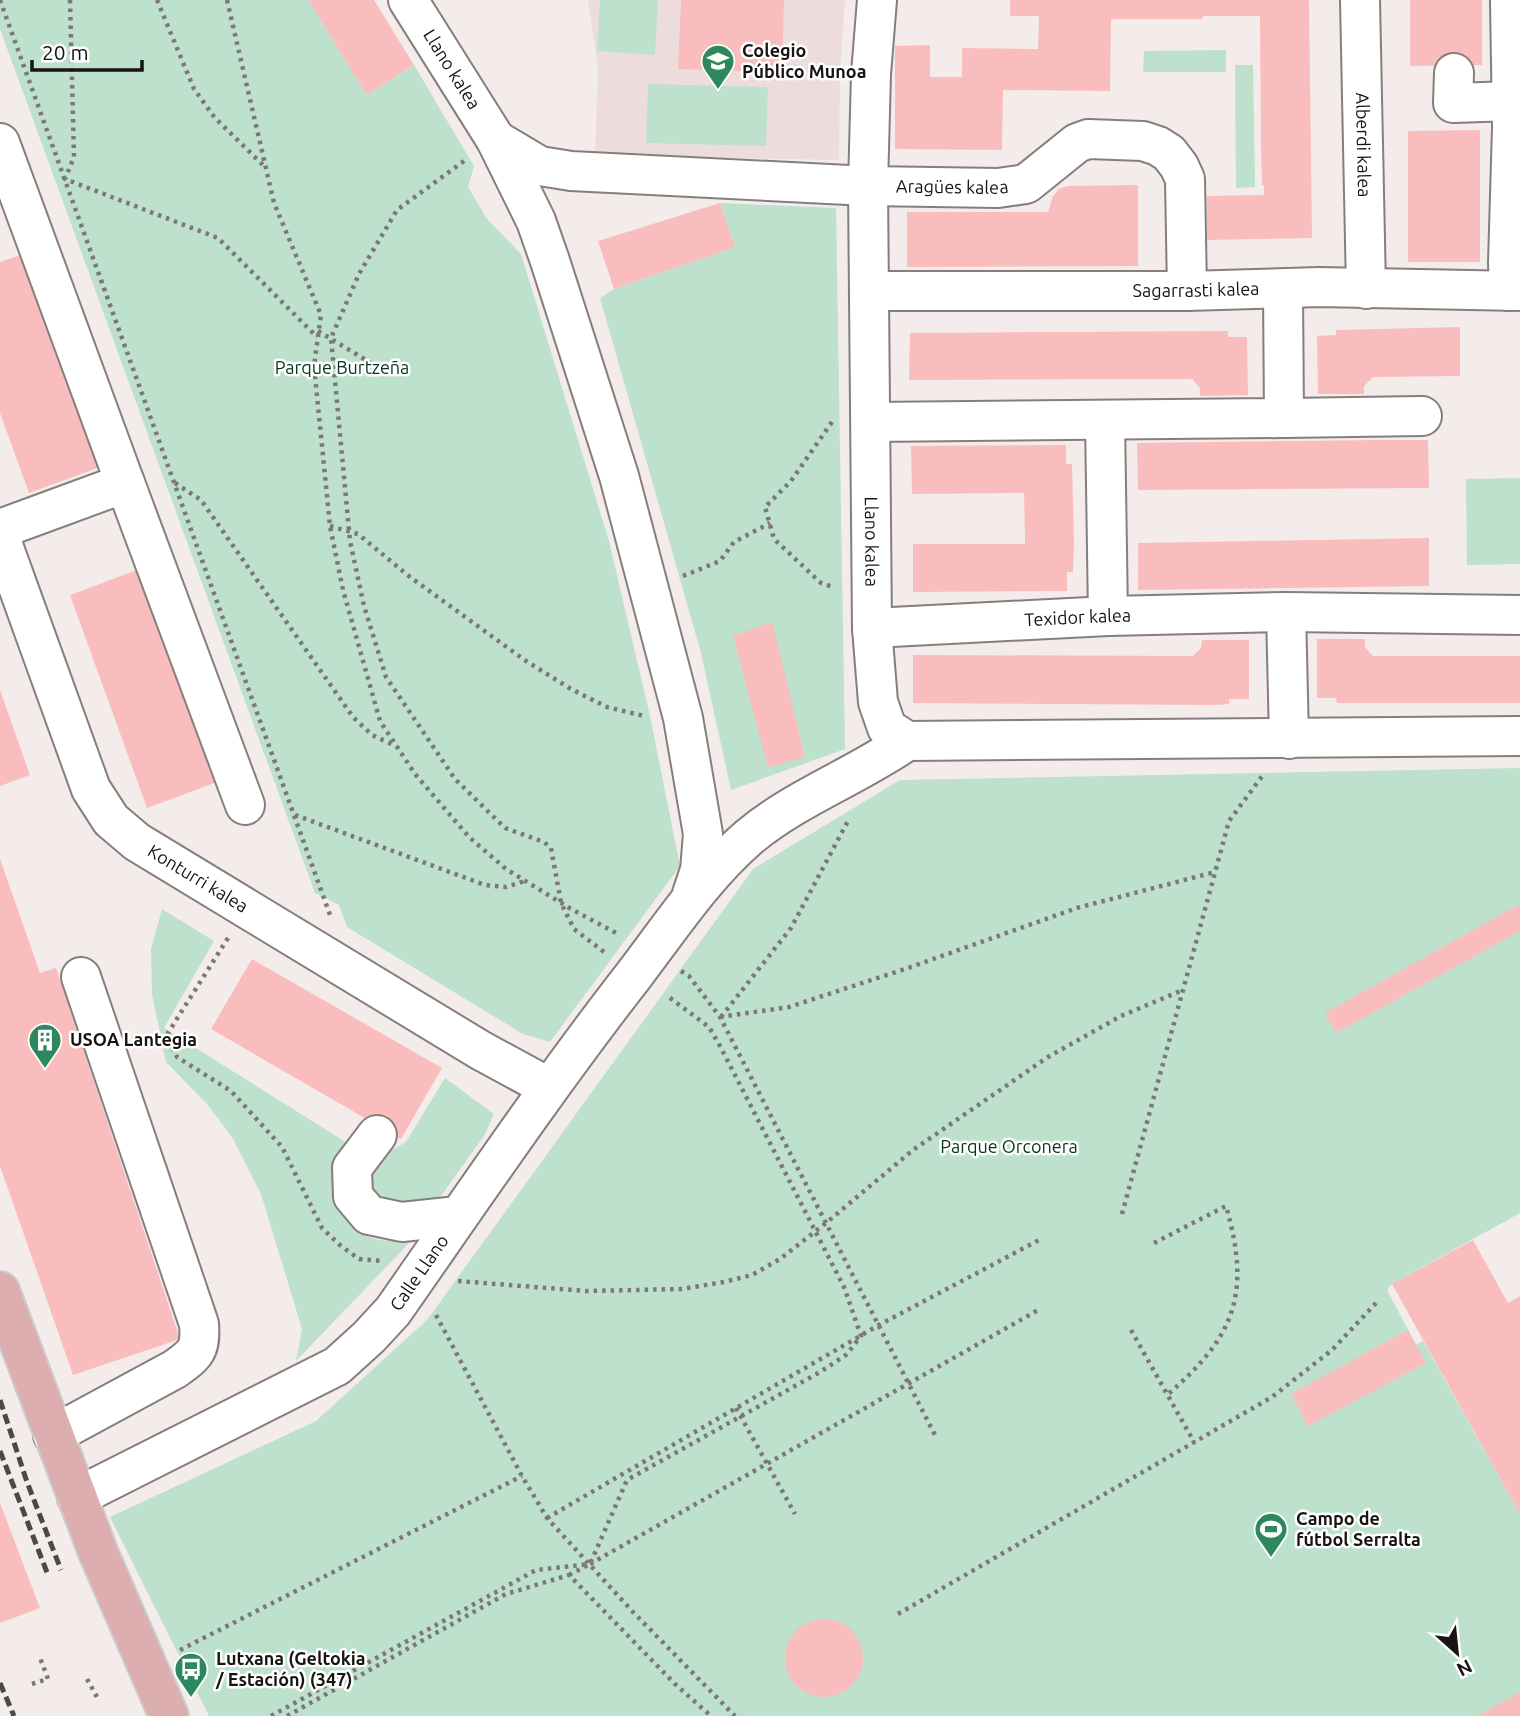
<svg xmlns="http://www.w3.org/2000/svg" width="1520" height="1716" font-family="Ubuntu,sans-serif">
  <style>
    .built { fill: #eddcdc }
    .green { fill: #bde1cc }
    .building { fill: #fabdbd }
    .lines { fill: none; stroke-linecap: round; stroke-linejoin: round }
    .minor-casing { stroke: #867e7e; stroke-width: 42 }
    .major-casing { stroke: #cccbcb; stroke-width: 42 }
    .path { stroke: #7d7877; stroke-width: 4.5; stroke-dasharray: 3.5 5; stroke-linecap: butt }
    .minor { stroke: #fff; stroke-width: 38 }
    .major { stroke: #dcaeaf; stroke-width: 38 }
    .rail { stroke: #4c4848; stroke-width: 5; stroke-dasharray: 10 5; stroke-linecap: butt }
    .labels { text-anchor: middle; stroke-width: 5; stroke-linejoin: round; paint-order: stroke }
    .poi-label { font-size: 18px; font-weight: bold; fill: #171414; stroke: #fff; text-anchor: start }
    .street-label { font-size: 18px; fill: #171414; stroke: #fff }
    .park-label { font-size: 18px; fill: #083521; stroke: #fff }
  </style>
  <rect width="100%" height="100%" fill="#f4eceb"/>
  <path class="built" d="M588 0H845L840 72 839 160 595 155 598 69Z"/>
  <path class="green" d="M0 0H308L367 95 414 65 474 166 468 187 487 219 521 254 609 541 650 716 680 866 550 1042 523 1034 347 927 339 905 315 893 0 29Z
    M600 0H658L655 55 597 51Z
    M1226 50V72H1143L1144 51Z
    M1235 65H1253L1255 187 1236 188Z
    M648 84 768 87 766 146 646 143Z
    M720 203 836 208 845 749 731 790 701 653 600 298 614 289 735 247Z
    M1520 478V564L1467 565 1466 479Z
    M1520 768V1213L1392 1284 1387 1290 1416 1345 1423 1341 1520 1514V1716H209L110 1517 316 1421 427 1320 753 869 900 780Z
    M162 909 214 941 164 1028 352 1146C348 1159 337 1180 336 1193 335 1197 339 1204 340 1208 351 1240 384 1244 413 1239L296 1361 302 1329 261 1194 232 1137 207 1104 166 1062 152 995 151 949Z
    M445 1078 494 1114 484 1136 433 1207 381 1200 373 1193 367 1169 373 1161 406 1142Z"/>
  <path class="building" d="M308 0H374L414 65 367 95Z
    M681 0H784L782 73 678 69Z
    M1010 0H1309L1312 238 1207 240V196L1264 195V185H1262L1261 149 1260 16H1203L1202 19H1111L1110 91 1003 90 1002 150 895 149V46L930 45V77H962V48L1038 49 1039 16H1010Z
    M1410 0H1482V65L1410 66Z
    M1480 130V262H1408V131Z
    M1138 185V266L907 267V212H1048L1053 196 1059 189 1068 186Z
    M720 203 735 247 614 289 598 241Z
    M26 253 103 466 29 493 0 413V262Z
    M1460 327V376L1373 377 1364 386V394H1318L1317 336 1336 335V330Z
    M1228 331V337H1247L1248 395 1200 396V388L1192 379 909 380 910 333Z
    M1380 440H1428L1429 488 1138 490 1137 443Z
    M1066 445V464H1072L1074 542 1073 572H1067V591L913 592V544H1025V536L1024 493 912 494 911 446Z
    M1429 538V586L1138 590V543Z
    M142 568 220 781 147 808 70 595Z
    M772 622 805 757 768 767 733 636Z
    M1317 639H1365V647L1373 656H1520V703H1337L1336 698H1317Z
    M1202 640H1249V699H1229V704L1215 705 913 703V655L1193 656 1201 648Z
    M0 690 30 775 0 786Z
    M0 859 40 973 56 968 180 1339 73 1375 0 1166Z
    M1520 904V931L1336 1033 1325 1013Z
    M252 959 442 1068 401 1139 211 1029Z
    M1473 1240 1508 1303 1520 1296V1514L1392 1284Z
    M1408 1330 1426 1363 1308 1426 1291 1394Z
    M0 1503 40 1608 0 1623Z
    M785 1658a39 39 0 1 1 78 0a39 39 0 1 1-78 0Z
    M1520 1692V1716H1478Z"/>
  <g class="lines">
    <defs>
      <g id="minor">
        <path id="s1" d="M408 0 496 140 536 221 550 261 619 476 683 718 703 834 700 870 692 894"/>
        <path id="s2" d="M877 0 871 74 868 186 872 628 878 702 887 728 907 741"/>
        <path id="s3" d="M1360 0 1366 289"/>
        <path d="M1454 73 1453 103 1512 101"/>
        <path id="s4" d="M496 140 540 166 571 171 868 186 998 188 1026 184 1077 143 1088 139 1143 141 1158 146 1169 153 1179 166 1185 179 1187 291"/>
        <path d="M0 143 125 483 0 529"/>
        <path id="s5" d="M870 291H1187L1319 287 1520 291"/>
        <path d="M1509 291 1508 263 1512 127 1510 0"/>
        <path d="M1284 418 1422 416"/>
        <path d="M1105 420 1108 616"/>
        <path d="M871 422 1284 418 1283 290"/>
        <path d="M125 483 245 805"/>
        <path id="s6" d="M0 537 91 789 111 820 137 842 480 1050 548 1087"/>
        <path d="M1286 612 1289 739"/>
        <path id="s7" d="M872 628 1108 616 1286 612 1520 615"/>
        <path d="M907 741 1520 736"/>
        <path d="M377 1135 352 1168 353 1196 369 1215 402 1222 458 1216"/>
        <path d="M53 1435 175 1369C196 1354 201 1350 199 1324L81 977"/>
        <path id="s8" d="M77 1497 337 1366 369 1337 393 1311C472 1198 549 1084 634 975 670 928 703 877 749 837 797 797 857 776 907 741"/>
      </g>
      <path id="major" d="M0 1291 98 1552 169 1716"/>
    </defs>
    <use href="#minor" class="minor-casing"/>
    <use href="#major" class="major-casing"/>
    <path class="path" d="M0 0 330 915
      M70 0 74 157 65 179 218 238 317 337
      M157 0 194 89 215 118 265 167
      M227 0 274 203 321 315 314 366 330 526 343 590 380 721 415 774 469 837 506 869 571 909 620 935
      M464 161 397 210 359 274 331 338 350 541 364 606 386 677 455 779 505 828 544 842 551 848 561 903 574 929 604 952
      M318 331 389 374
      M832 422 791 481 765 507 774 539 821 583 833 587
      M175 483 201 500 353 717 372 735 396 746
      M330 526 358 534 410 577 526 661 571 689 607 707 644 716
      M683 576 720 561 734 542 770 523
      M295 815 485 885 506 887 525 881
      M228 938 168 1033 171 1046 177 1057 231 1091 282 1147 322 1228 341 1246 359 1259 382 1261
      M681 971 689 976 720 1017 935 1435
      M720 1017 789 1007 905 969 1077 908 1215 872
      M721 1017 791 928 849 819
      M1122 1214 1229 821 1263 775
      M1154 1243 1226 1206C1251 1293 1236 1336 1167 1395
      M458 1281 586 1291 682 1289 724 1282 752 1275 780 1259 826 1223 913 1150 1048 1057 1121 1016 1183 990
      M436 1315 522 1476 547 1518 633 1612 735 1716
      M1131 1330 1194 1442
      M736 1408 795 1514
      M547 1518 879 1325 1041 1239
      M569 1575 590 1564 627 1480 820 1372 846 1355 861 1336 844 1287 720 1046 709 1027 666 995
      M898 1614 1272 1397 1332 1350 1377 1302
      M180 1650 522 1476
      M87 1679 97 1697
      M32 1684 48 1679 39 1655
      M271 1716 536 1570 590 1564 1040 1309
      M287 1716 506 1594 569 1575 675 1684 711 1716"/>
    <use href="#minor" class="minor"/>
    <use href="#major" class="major"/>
    <path class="rail" d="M0 1400 27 1482 61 1570
      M0 1451 48 1575
      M0 1683 14 1716"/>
  </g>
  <defs>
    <symbol id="school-pin" viewBox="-11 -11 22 30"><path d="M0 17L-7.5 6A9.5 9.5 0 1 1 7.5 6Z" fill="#2e885e" stroke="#fff"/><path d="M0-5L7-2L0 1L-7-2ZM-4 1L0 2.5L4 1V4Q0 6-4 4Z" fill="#fff"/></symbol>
    <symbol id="building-pin" viewBox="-11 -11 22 30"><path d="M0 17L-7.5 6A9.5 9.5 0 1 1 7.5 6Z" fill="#2e885e" stroke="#fff"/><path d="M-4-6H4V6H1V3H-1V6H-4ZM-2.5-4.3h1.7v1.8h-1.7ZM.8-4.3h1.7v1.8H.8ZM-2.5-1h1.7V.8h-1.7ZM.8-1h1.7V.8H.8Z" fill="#fff"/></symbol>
    <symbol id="stadium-pin" viewBox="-11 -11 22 30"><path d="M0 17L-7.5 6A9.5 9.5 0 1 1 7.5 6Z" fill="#2e885e" stroke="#fff"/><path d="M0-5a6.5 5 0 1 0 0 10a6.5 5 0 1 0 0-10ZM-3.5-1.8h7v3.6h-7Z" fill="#fff"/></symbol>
    <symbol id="bus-pin" viewBox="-11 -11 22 30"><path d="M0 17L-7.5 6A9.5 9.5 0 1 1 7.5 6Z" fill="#2e885e" stroke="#fff"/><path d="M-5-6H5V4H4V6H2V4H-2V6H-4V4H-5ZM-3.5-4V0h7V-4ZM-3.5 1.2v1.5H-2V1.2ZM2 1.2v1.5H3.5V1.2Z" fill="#fff"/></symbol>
  </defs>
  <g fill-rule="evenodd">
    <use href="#school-pin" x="699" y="42" width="38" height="52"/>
    <use href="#building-pin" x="26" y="1021" width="38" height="52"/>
    <use href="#stadium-pin" x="1252" y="1510" width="38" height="52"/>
    <use href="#bus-pin" x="172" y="1650" width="38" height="52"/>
  </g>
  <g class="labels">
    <g class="poi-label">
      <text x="742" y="57">Colegio<tspan x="742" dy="21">Público Munoa</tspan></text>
      <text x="70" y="1046">USOA Lantegia</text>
      <text x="1296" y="1525">Campo de<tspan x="1296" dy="21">fútbol Serralta</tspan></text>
      <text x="216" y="1665">Lutxana (Geltokia<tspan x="216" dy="21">/ Estación) (347)</tspan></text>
    </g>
    <g class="street-label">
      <text dy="6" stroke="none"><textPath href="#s1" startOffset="82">Llano kalea</textPath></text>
      <text dy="6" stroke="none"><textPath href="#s3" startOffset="145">Alberdi kalea</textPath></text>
      <text dy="6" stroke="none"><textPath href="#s4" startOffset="464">Aragües kalea</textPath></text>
      <text dy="6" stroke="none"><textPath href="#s5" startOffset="326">Sagarrasti kalea</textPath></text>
      <text dy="6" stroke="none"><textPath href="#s2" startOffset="542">Llano kalea</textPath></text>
      <text dy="6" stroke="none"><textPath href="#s7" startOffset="206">Texidor kalea</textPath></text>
      <text dy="6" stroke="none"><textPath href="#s6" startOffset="410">Konturri kalea</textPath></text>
      <text dy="6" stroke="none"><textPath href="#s8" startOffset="416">Calle Llano</textPath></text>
    </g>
    <g class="park-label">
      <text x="342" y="374">Parque Burtzeña</text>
      <text x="1009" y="1153">Parque Orconera</text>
    </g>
  </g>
  <g transform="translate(1457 1653) rotate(153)" stroke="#ffffff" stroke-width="5" paint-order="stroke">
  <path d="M0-5L12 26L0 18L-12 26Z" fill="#171414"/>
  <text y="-10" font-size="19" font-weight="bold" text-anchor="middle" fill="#171414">N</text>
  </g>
  <path d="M32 60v10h110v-10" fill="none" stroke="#171414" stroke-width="3.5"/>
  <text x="42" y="60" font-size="21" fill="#171414" stroke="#ffffff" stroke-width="5" paint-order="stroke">20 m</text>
</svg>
